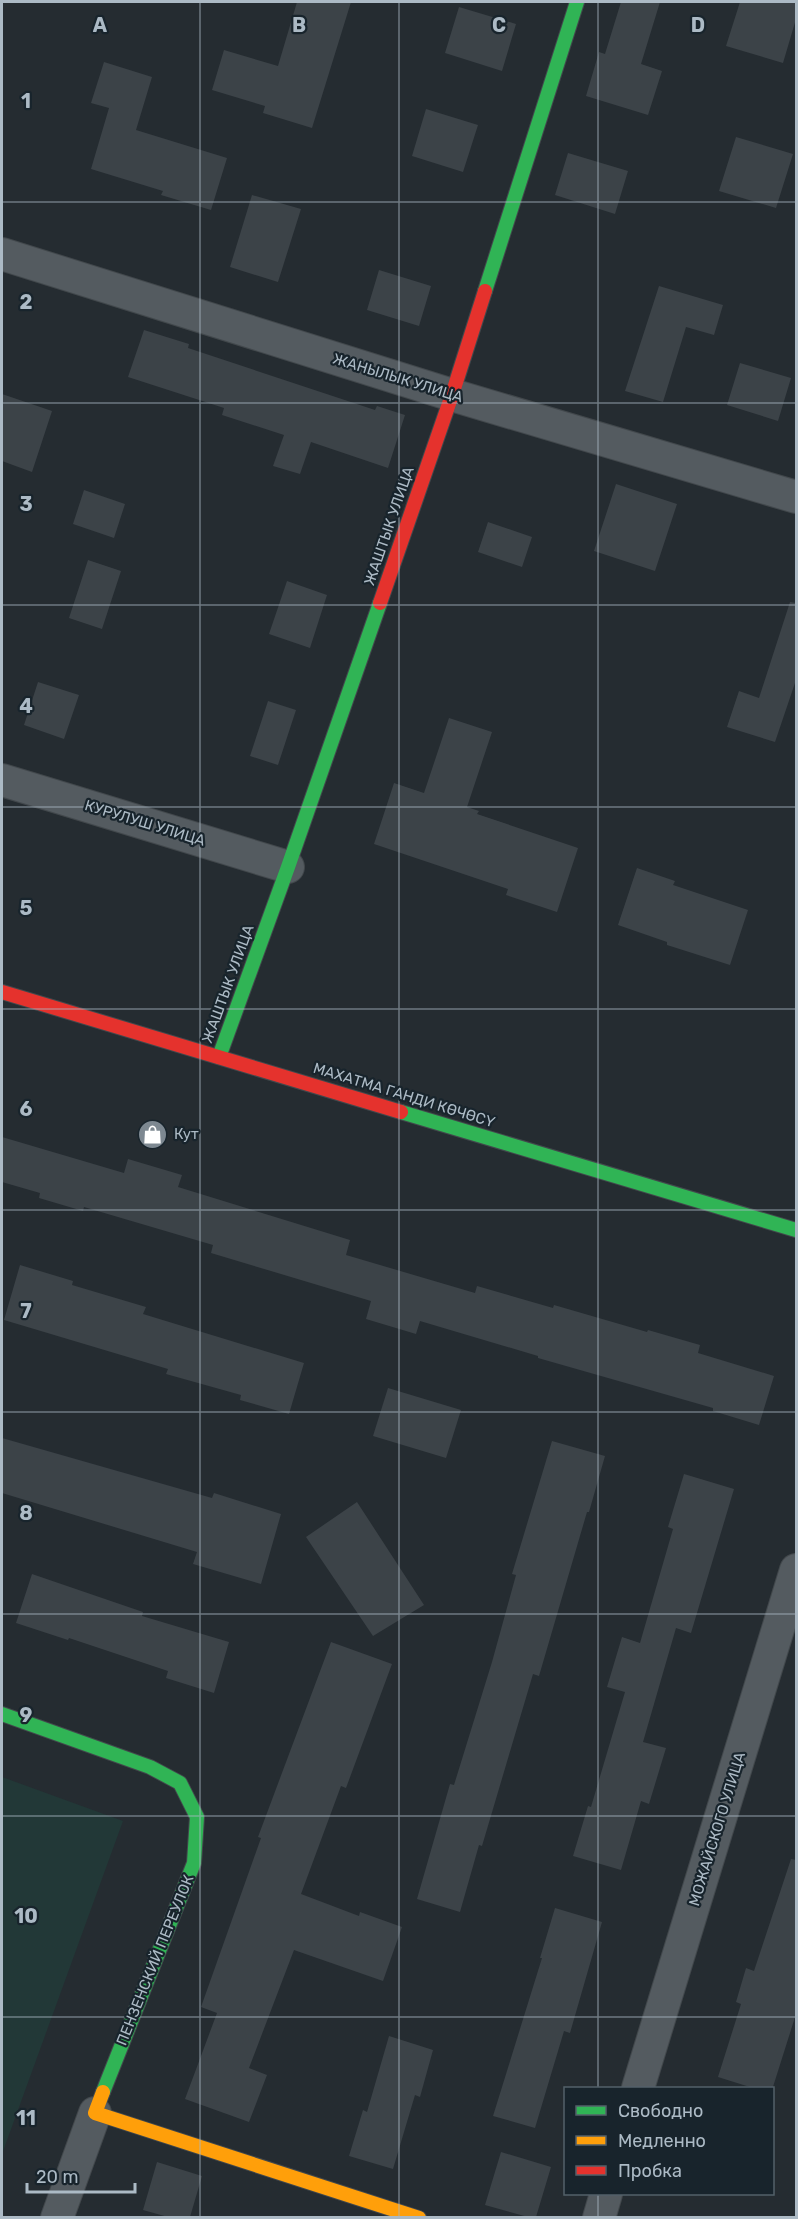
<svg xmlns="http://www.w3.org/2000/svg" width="798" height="2219" font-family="Rubik,sans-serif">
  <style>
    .green { fill: #223837 }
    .building { fill: #3c4348 }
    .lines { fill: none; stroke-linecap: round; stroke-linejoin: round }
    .street-casing { stroke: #42484c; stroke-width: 34 }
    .fast-casing { stroke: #42484c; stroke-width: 16 }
    .slow-casing { stroke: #42484c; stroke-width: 16 }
    .jam-casing { stroke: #42484c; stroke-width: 16 }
    .street { stroke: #545b60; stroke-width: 32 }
    .fast { stroke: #30b455; stroke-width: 14 }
    .slow { stroke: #ff9f0a; stroke-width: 14 }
    .jam { stroke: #e5322d; stroke-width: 14 }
    .grid { fill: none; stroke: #acbac5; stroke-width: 1.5; stroke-opacity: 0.55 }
    .labels { text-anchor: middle; stroke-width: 4.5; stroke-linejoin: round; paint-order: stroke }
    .street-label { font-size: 15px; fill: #acbac5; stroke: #18242c }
    .poi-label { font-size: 15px; fill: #acbac5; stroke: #18242c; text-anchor: start }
    .grid-label { font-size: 20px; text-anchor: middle; font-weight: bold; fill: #acbac5; stroke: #18242c; stroke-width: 4.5; stroke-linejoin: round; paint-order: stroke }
  </style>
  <rect width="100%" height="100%" fill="#252c31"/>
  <path class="green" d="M2 1777 123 1821 2 2154Z"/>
  <path class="building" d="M297 2H351L312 128 263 113 265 106 212 90 224 50 278 66Z
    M621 2H660L641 64 662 71 648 115 586 96 599 52 605 54Z
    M740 2H796V19L783 63 726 46Z
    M459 7 516 24 502 71 445 53Z
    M104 62 152 77 136 130 227 158 211 210 161 195 163 191 91 169 109 108 91 103Z
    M426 109 478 125 463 172 412 156Z
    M736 137 793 154 776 208 719 191Z
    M568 153 628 171 615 214 555 195Z
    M252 195 301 209 278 282 230 267Z
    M379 270 431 286 419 326 367 310Z
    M659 286 723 305 714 335 686 327 663 402 625 391Z
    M144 330 189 344 188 348 375 410 377 406 405 415 388 468 311 442 300 474 273 466 284 435 222 415 224 408 128 377Z
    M740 363 791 378 778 421 727 405Z
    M2 394 52 411 32 472 2 461Z
    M616 484 677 504 655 571 594 551Z
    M84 490 125 504 114 538 73 524Z
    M488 522 532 537 522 567 478 552Z
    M88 560 121 571 102 629 69 618Z
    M287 581 327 595 310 648 269 634Z
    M790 602 796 603V680L775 742 727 727 739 691 759 698Z
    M38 682 79 695 64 739 24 725Z
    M268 701 296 710 278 765 250 756Z
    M449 718 492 732 467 807 479 811 477 814 578 848 557 912 506 895 508 889 374 844 394 783 424 793Z
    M637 868 675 881 673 885 748 910 730 965 667 945V942L618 925Z
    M2 1137 124 1173 128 1159 182 1175 178 1187 350 1240 346 1255 475 1293 477 1286 553 1308 554 1305 647 1332 648 1330 700 1345 698 1353 774 1376 759 1425 713 1411V1408L538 1358V1356L420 1321 416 1334 366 1319 371 1301 211 1253 213 1245 84 1207 83 1211 39 1198 40 1193 2 1182Z
    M20 1265 73 1281 72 1285 146 1307 143 1314 304 1363 289 1414 240 1400 241 1395 166 1374 168 1369 4 1320Z
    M388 1388 461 1410 446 1458 373 1436Z
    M2 1438 212 1498 214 1493 281 1514 261 1584 193 1564 197 1552 2 1493Z
    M552 1441 605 1456 589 1512H587L539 1676 533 1674 482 1846 479 1845 460 1912 417 1899 450 1784 454 1785 492 1662 516 1575 512 1574Z
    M684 1474 734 1489 691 1633 676 1628 643 1742 666 1748 649 1804 641 1801 621 1870 573 1856 588 1806 591 1807 625 1692 607 1687 622 1637 640 1643 673 1529 668 1527Z
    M357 1502 424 1605 373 1636 306 1537Z
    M32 1574 143 1612 142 1616 229 1642 214 1693 166 1678 168 1671 69 1638 68 1640 16 1623Z
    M331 1642 392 1664 346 1788 341 1786 301 1894 359 1916 360 1912 402 1927 383 1981 294 1950 249 2068 267 2075 249 2122 185 2099 217 2013 201 2007 261 1838 258 1837Z
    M791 1859 796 1860V2014L772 2090 753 2088 718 2077 741 2004 736 2002 746 1968 754 1971Z
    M555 1908 602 1922 570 2033 564 2031 535 2128 493 2116 542 1958H540Z
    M389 2036 433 2050 420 2097 415 2095 393 2169 349 2156 363 2110 367 2112Z
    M501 2152 551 2167 536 2217H528L485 2205Z
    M157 2162 202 2176 190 2217H168L143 2210Z"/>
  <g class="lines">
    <defs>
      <path id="street" d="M2 254 452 395 796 497
        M2 780 288 867
        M638 2088 796 1570
        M57 2218 95 2113
        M599 2218 606 2194"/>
      <path id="fast" d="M485 291 577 2
        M219 1057 288 867 380 603
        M401 1112 796 1230
        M2 1714 150 1767 180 1783 197 1817 194 1863 103 2092"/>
      <path id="slow" d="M103 2092 95 2113 419 2218"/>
      <path id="jam" d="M380 603 452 395 485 291
        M2 992 401 1112"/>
    </defs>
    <use href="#street" class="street-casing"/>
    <use href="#fast" class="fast-casing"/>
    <use href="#slow" class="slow-casing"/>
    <use href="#jam" class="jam-casing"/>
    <use href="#street" class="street"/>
    <use href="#fast" class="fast"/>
    <use href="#slow" class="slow"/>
    <use href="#jam" class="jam"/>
  </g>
  <path class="grid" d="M200 2V2218M399 2V2218M598 2V2088M2 202H796M2 403H796M2 605H796M2 807H796M2 1009H796M2 1210H796M2 1412H796M2 1614H796M2 1816H796M2 2017H796M598 2194V2218"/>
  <defs>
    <symbol id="shop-disc" viewBox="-11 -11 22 22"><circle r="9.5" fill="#7d8891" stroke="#18242c"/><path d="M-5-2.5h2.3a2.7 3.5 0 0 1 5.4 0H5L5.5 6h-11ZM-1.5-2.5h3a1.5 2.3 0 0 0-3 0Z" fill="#fff"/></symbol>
  </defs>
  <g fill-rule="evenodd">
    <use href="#shop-disc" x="136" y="1118" width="33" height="33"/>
  </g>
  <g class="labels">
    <g class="street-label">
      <text transform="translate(398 378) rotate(17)" y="5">ЖАНЫЛЫК УЛИЦА</text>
      <text transform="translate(389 526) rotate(-71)" y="5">ЖАШТЫК УЛИЦА</text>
      <text transform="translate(145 823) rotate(17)" y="5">КУРУЛУШ УЛИЦА</text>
      <text transform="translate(228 984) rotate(-70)" y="5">ЖАШТЫК УЛИЦА</text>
      <text transform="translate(404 1095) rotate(17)" y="5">МАХАТМА ГАНДИ КӨЧӨСҮ</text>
      <text transform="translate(717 1829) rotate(-73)" y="5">МОЖАЙСКОГО УЛИЦА</text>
      <text transform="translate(155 1960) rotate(-68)" y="5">ПЕНЗЕНСКИЙ ПЕРЕУЛОК</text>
    </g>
    <g class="poi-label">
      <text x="174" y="1139">Кут</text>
    </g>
  </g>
  <g class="grid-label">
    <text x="100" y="32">A</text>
    <text x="299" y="32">B</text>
    <text x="499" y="32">C</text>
    <text x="698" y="32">D</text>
    <text x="26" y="108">1</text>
    <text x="26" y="309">2</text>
    <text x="26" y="511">3</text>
    <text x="26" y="713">4</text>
    <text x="26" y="915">5</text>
    <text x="26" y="1116">6</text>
    <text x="26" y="1318">7</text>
    <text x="26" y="1520">8</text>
    <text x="26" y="1722">9</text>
    <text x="26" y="1923">10</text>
    <text x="26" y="2125">11</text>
  </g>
  <rect width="798" height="2219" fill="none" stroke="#acbac5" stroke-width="6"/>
  <rect x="564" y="2087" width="210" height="108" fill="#18242c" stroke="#536069" stroke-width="1.5"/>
  <rect x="576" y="2106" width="30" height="9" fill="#30b455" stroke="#536069" stroke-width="1.5"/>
  <text x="618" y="2117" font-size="18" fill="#acbac5">Свободно</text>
  <rect x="576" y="2136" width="30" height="9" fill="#ff9f0a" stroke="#536069" stroke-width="1.5"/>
  <text x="618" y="2147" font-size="18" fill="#acbac5">Медленно</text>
  <rect x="576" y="2166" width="30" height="9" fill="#e5322d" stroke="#536069" stroke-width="1.5"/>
  <text x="618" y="2177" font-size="18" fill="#acbac5">Пробка</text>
  <path d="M27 2183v9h108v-9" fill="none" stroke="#acbac5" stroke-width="3"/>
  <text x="36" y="2183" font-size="18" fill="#acbac5" stroke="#18242c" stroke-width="4.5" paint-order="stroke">20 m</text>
</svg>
